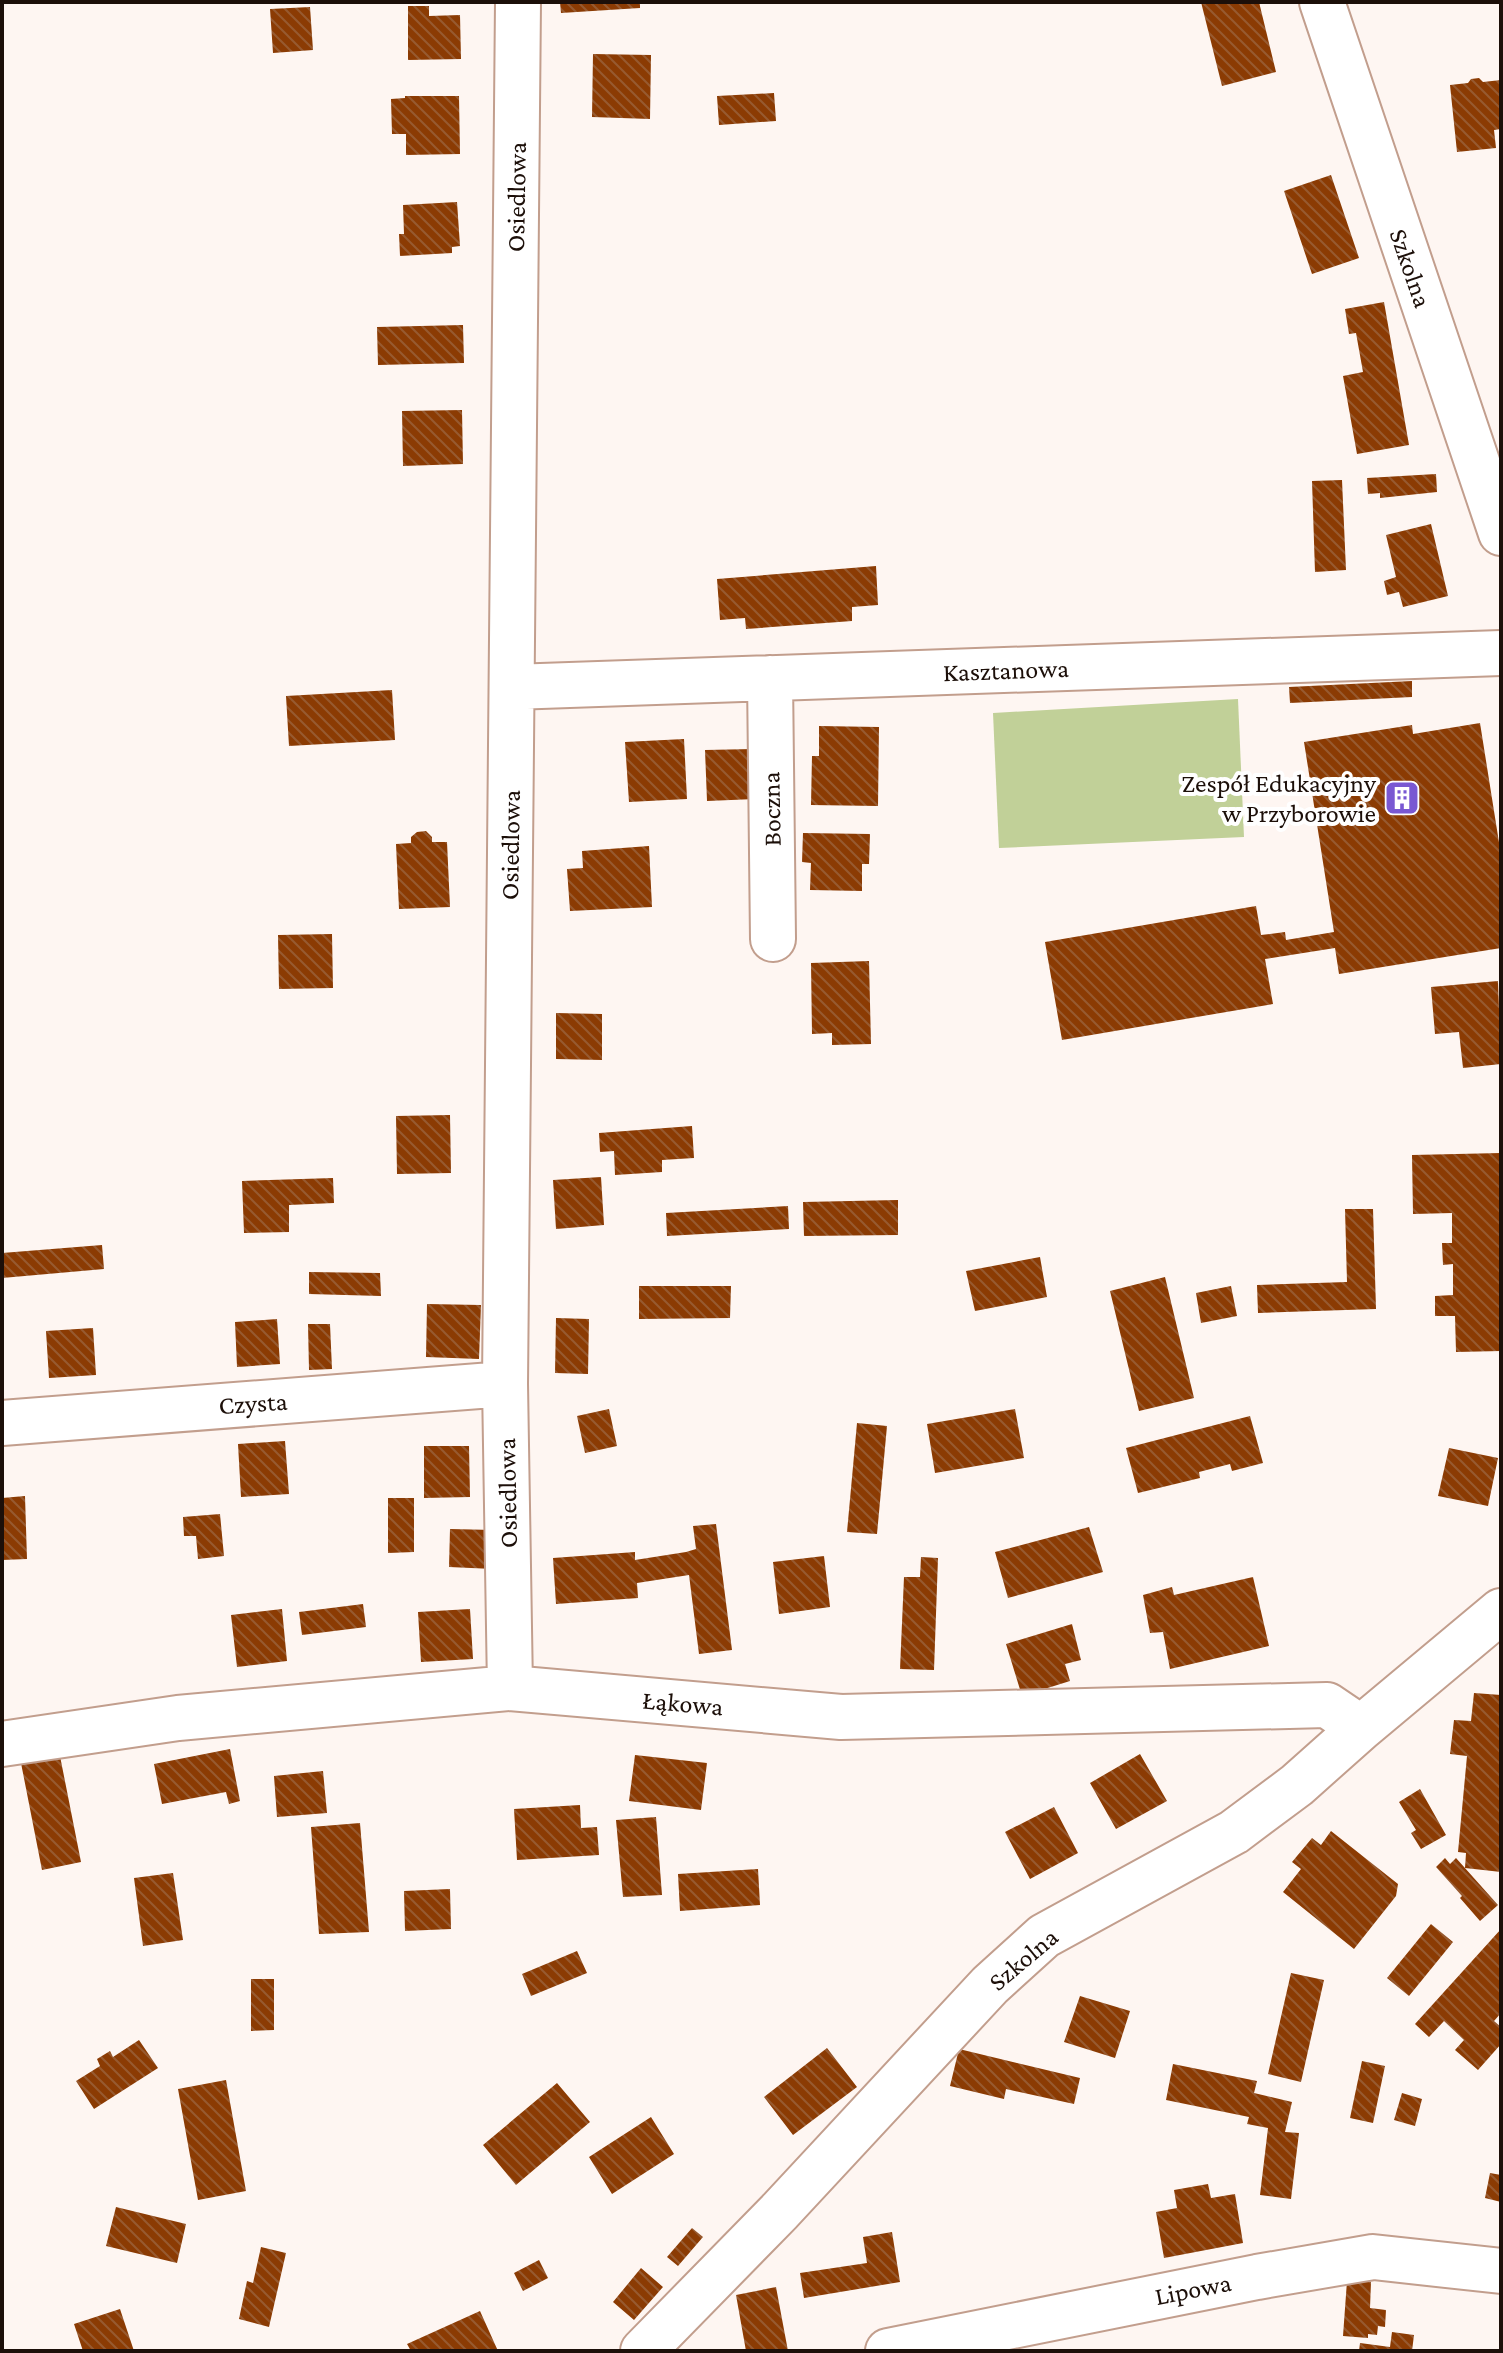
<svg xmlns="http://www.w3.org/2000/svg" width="1503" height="2353" font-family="'Crimson Pro',serif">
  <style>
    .green { fill: #c1d098 }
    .building { fill: url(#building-back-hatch) }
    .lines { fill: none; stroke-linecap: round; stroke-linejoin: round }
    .minor-casing { stroke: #c29e8d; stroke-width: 48 }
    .minor { stroke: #fff; stroke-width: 44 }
    .labels { text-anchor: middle; stroke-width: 8; stroke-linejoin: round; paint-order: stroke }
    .street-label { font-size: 26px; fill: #1c0f09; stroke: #fff }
    .poi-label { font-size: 26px; fill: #1c0f09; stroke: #fff; text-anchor: end }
  </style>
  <defs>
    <pattern id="building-back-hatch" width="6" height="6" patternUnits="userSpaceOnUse" patternTransform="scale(2)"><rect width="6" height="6" fill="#8b3b03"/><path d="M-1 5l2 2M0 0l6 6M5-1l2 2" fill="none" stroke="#975a30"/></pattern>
  </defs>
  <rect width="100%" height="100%" fill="#fef6f2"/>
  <path class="green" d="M1238 699 1244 837 999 848 993 713Z"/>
  <path class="building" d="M560 2H640V8L561 13Z
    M1201 2H1259L1276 72 1222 86Z
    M408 6H429V16L460 15 461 59 408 60Z
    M310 7 313 50 273 53 270 9Z
    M593 54 651 55 650 119 592 117Z
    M1479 78 1483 82 1501 80V129L1494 130 1496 148 1457 152 1450 85 1468 83 1471 79Z
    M774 93 776 121 719 125 717 96Z
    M405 96H459L460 154 406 155V134H392L391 99 405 98Z
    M1331 175 1359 258 1312 274 1284 191Z
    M457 202 460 246 452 247V253L400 256 399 234H404L403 205Z
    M1384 302 1409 445 1357 454 1343 376 1363 372 1356 333 1349 334 1345 309Z
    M463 325 464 363 378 365 377 327Z
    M462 410 463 464 403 466 402 411Z
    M1436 474 1437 492 1380 498V493L1368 494 1367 478Z
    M1342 480 1346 570 1315 572 1312 481Z
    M1431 524 1448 596 1403 607 1399 592 1387 595 1384 581 1396 577 1386 535Z
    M876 566 878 605 852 607V621L746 629 745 618 720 620 717 579Z
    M1412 681V697L1290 703 1289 687Z
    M392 690 395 740 289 746 286 696Z
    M1480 723 1501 855V948L1339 974 1335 948 1265 959 1273 1004 1062 1040 1045 942 1256 906 1261 935 1285 932 1286 940 1334 932 1304 742 1412 725 1413 734Z
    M819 726 879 727 878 806 811 805 812 756H819Z
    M684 739 687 799 629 802 625 742Z
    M753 749 755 799 707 801 705 750Z
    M426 831 432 837V842H447L450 907 399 909 396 844 411 843V837L417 832Z
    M803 833 870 834 869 864H862V891L810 890 811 863 802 862Z
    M649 846 652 907 570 911 567 869 583 868 582 851Z
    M332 934 333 988 279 989 278 935Z
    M869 961 871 1044 832 1045V1033L812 1034 811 963Z
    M1498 981 1501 1064 1463 1068 1459 1032 1435 1034 1431 987Z
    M556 1013 602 1014V1060L556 1059Z
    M450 1115 451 1173 397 1174 396 1116Z
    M692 1126 694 1158 662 1160V1172L615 1175 614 1151 600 1152 599 1133Z
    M1501 1153V1351L1456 1352 1455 1316H1435V1296L1453 1295V1264L1443 1265 1442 1243H1452V1213L1413 1214 1412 1155Z
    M601 1177 604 1225 556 1229 553 1180Z
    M333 1178 334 1203 289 1205V1232L244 1233 242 1181Z
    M898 1200V1235L804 1236 803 1202Z
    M788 1206 789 1229 667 1236 666 1213Z
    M1345 1209H1373L1376 1309 1258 1313 1257 1285 1347 1282Z
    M102 1245 104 1269 2 1278V1253Z
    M1040 1257 1047 1297 975 1311 966 1271Z
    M309 1272 380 1273 381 1296 309 1294Z
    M1165 1277 1194 1398 1139 1411 1110 1291Z
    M639 1286H731L730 1318 639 1319Z
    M1231 1286 1237 1316 1201 1323 1196 1293Z
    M427 1304 481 1305 479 1359 426 1357Z
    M556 1318 589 1319 588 1374 555 1373Z
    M277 1319 280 1364 237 1367 235 1322Z
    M308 1324H330L332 1369 309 1370Z
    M93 1328 96 1375 49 1378 46 1331Z
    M609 1409 617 1446 585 1453 577 1416Z
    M1015 1409 1024 1458 935 1473 927 1424Z
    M1250 1416 1263 1463 1232 1471 1230 1464 1199 1472 1200 1478 1138 1493 1126 1448Z
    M857 1423 887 1426 877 1534 847 1532Z
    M285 1441 289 1494 241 1497 238 1444Z
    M424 1446H469L470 1497 424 1498Z
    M1449 1448 1498 1458 1488 1506 1438 1496Z
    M25 1496 27 1559 2 1560V1498Z
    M388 1498H414V1552L388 1553Z
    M220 1514 224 1556 198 1559 196 1536H184L183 1517Z
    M716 1524 732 1650 699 1654 689 1575 637 1583 638 1598 556 1604 553 1558 635 1552V1560L686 1552 696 1549 693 1526Z
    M1089 1527 1103 1572 1008 1598 995 1552Z
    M450 1529 494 1530 493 1569 449 1567Z
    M824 1556 830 1607 779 1614 773 1562Z
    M921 1557 938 1558 934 1670 900 1669 904 1577H920Z
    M1253 1577 1269 1646 1170 1669 1163 1632 1150 1633 1143 1595 1172 1587 1174 1595Z
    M363 1604 366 1627 302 1635 299 1612Z
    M282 1609 287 1661 237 1667 231 1615Z
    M470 1609 473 1659 421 1662 418 1612Z
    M1072 1624 1081 1660 1065 1664 1070 1681 1022 1696 1006 1644Z
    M1474 1693 1501 1695V1872L1465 1868 1466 1853 1458 1852 1467 1756 1450 1754 1454 1720 1471 1721Z
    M230 1749 240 1801 229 1804 226 1792 162 1804 154 1764Z
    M1140 1754 1167 1801 1116 1829 1090 1783Z
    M635 1755 707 1763 701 1810 629 1801Z
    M60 1756 81 1862 42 1870 21 1763Z
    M323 1771 327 1813 277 1817 274 1776Z
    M1420 1789 1446 1835 1421 1849 1411 1833 1416 1830 1399 1802Z
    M580 1805 581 1828 597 1827 599 1855 517 1860 514 1809Z
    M1054 1807 1078 1853 1030 1879 1005 1832Z
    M656 1817 662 1895 623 1897 616 1820Z
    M360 1823 369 1932 319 1934 311 1827Z
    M1331 1831 1398 1884 1396 1896 1354 1949 1283 1892 1301 1869 1292 1862 1312 1838 1321 1845Z
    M1445 1858 1450 1864 1456 1858 1498 1905 1480 1921 1460 1898 1462 1896 1436 1867Z
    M758 1869 760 1905 680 1911 678 1874Z
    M173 1873 183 1940 143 1946 134 1878Z
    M450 1889 451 1929 405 1931 404 1891Z
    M1431 1924 1453 1942 1409 1996 1387 1978Z
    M1501 1929V2013L1494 2021 1501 2027V2044L1478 2070 1455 2050 1464 2040 1444 2021 1429 2037 1415 2024Z
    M577 1951 587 1973 531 1996 522 1974Z
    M1291 1973 1324 1980 1301 2082 1268 2074Z
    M251 1979H274V2030L251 2031Z
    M1080 1996 1130 2011 1115 2058 1064 2042Z
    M139 2040 158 2068 94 2109 76 2081 100 2066 97 2059 110 2051 113 2057Z
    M827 2048 857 2087 793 2135 764 2097Z
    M959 2049 1080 2078 1074 2104 1006 2089 1004 2099 950 2086Z
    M1362 2061 1385 2066 1373 2123 1350 2118Z
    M1173 2064 1257 2081 1254 2093 1292 2102 1285 2132 1299 2133 1291 2199 1260 2195 1268 2128 1247 2124 1249 2117 1166 2100Z
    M226 2080 246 2191 198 2200 178 2089Z
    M557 2083 590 2122 516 2185 483 2145Z
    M1402 2093 1422 2099 1415 2126 1394 2120Z
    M651 2117 674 2154 612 2194 589 2157Z
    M1490 2173 1501 2175V2202L1485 2198Z
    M1208 2184 1211 2198 1235 2194 1243 2243 1164 2258 1156 2212 1177 2208 1174 2190Z
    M116 2207 186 2224 177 2263 106 2246Z
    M692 2228 703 2237 678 2266 667 2257Z
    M892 2232 900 2282 804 2298 800 2273 867 2263 863 2237Z
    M261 2247 286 2253 269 2327 239 2319 247 2281 253 2283Z
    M539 2260 548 2278 523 2291 514 2273Z
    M641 2268 663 2287 634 2320 613 2302Z
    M1347 2281 1371 2282 1370 2308 1386 2310 1385 2327 1378 2326 1377 2335 1368 2334V2338L1343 2336Z
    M776 2287 788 2351H746L736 2295Z
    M120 2309 134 2351H83L74 2324Z
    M480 2311 498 2351H411L407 2344Z
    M1392 2332 1414 2335 1412 2351H1359L1360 2343 1390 2347Z"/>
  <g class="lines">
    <defs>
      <path id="minor" d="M1322 2 1501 533
        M770 678 773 939
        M512 687 1501 653
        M2 1423 505 1384
        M510 1688 505 1384 518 2
        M2 1744 178 1718 510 1688 841 1717 1327 1705 1361 1728
        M643 2351 780 2211 990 1985 1044 1936 1234 1832 1297 1785 1361 1728 1501 1611
        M888 2351 1257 2277 1373 2257 1501 2271"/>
    </defs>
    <use href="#minor" class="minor-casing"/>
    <use href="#minor" class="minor"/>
  </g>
  <defs>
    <symbol id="building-square" viewBox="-11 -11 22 22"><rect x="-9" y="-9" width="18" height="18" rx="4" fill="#7958d2" stroke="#fff"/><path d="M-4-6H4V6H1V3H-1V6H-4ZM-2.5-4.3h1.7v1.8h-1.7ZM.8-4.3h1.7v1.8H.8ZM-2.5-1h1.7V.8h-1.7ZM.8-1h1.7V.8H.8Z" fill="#fff"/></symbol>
  </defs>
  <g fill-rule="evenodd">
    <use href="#building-square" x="1382" y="778" width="40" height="40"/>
  </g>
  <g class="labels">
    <g class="street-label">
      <text transform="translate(516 197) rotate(-89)" y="9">Osiedlowa</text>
      <text transform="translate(1411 268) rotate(71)" y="9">Szkolna</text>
      <text transform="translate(1006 670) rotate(-2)" y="9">Kasztanowa</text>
      <text transform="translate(771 809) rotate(-91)" y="9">Boczna</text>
      <text transform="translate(510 845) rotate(-89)" y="9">Osiedlowa</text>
      <text transform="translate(253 1403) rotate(-4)" y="9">Czysta</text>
      <text transform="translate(507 1493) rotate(-91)" y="9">Osiedlowa</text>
      <text transform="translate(683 1703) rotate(5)" y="9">Łąkowa</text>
      <text transform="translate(1023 1959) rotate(-40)" y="9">Szkolna</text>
      <text transform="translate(1193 2289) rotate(-11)" y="9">Lipowa</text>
    </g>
    <g class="poi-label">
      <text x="1376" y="792">Zespół Edukacyjny<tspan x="1376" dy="30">w Przyborowie</tspan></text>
    </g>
  </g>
  <rect width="1503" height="2353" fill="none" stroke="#1c0f09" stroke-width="8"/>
</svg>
